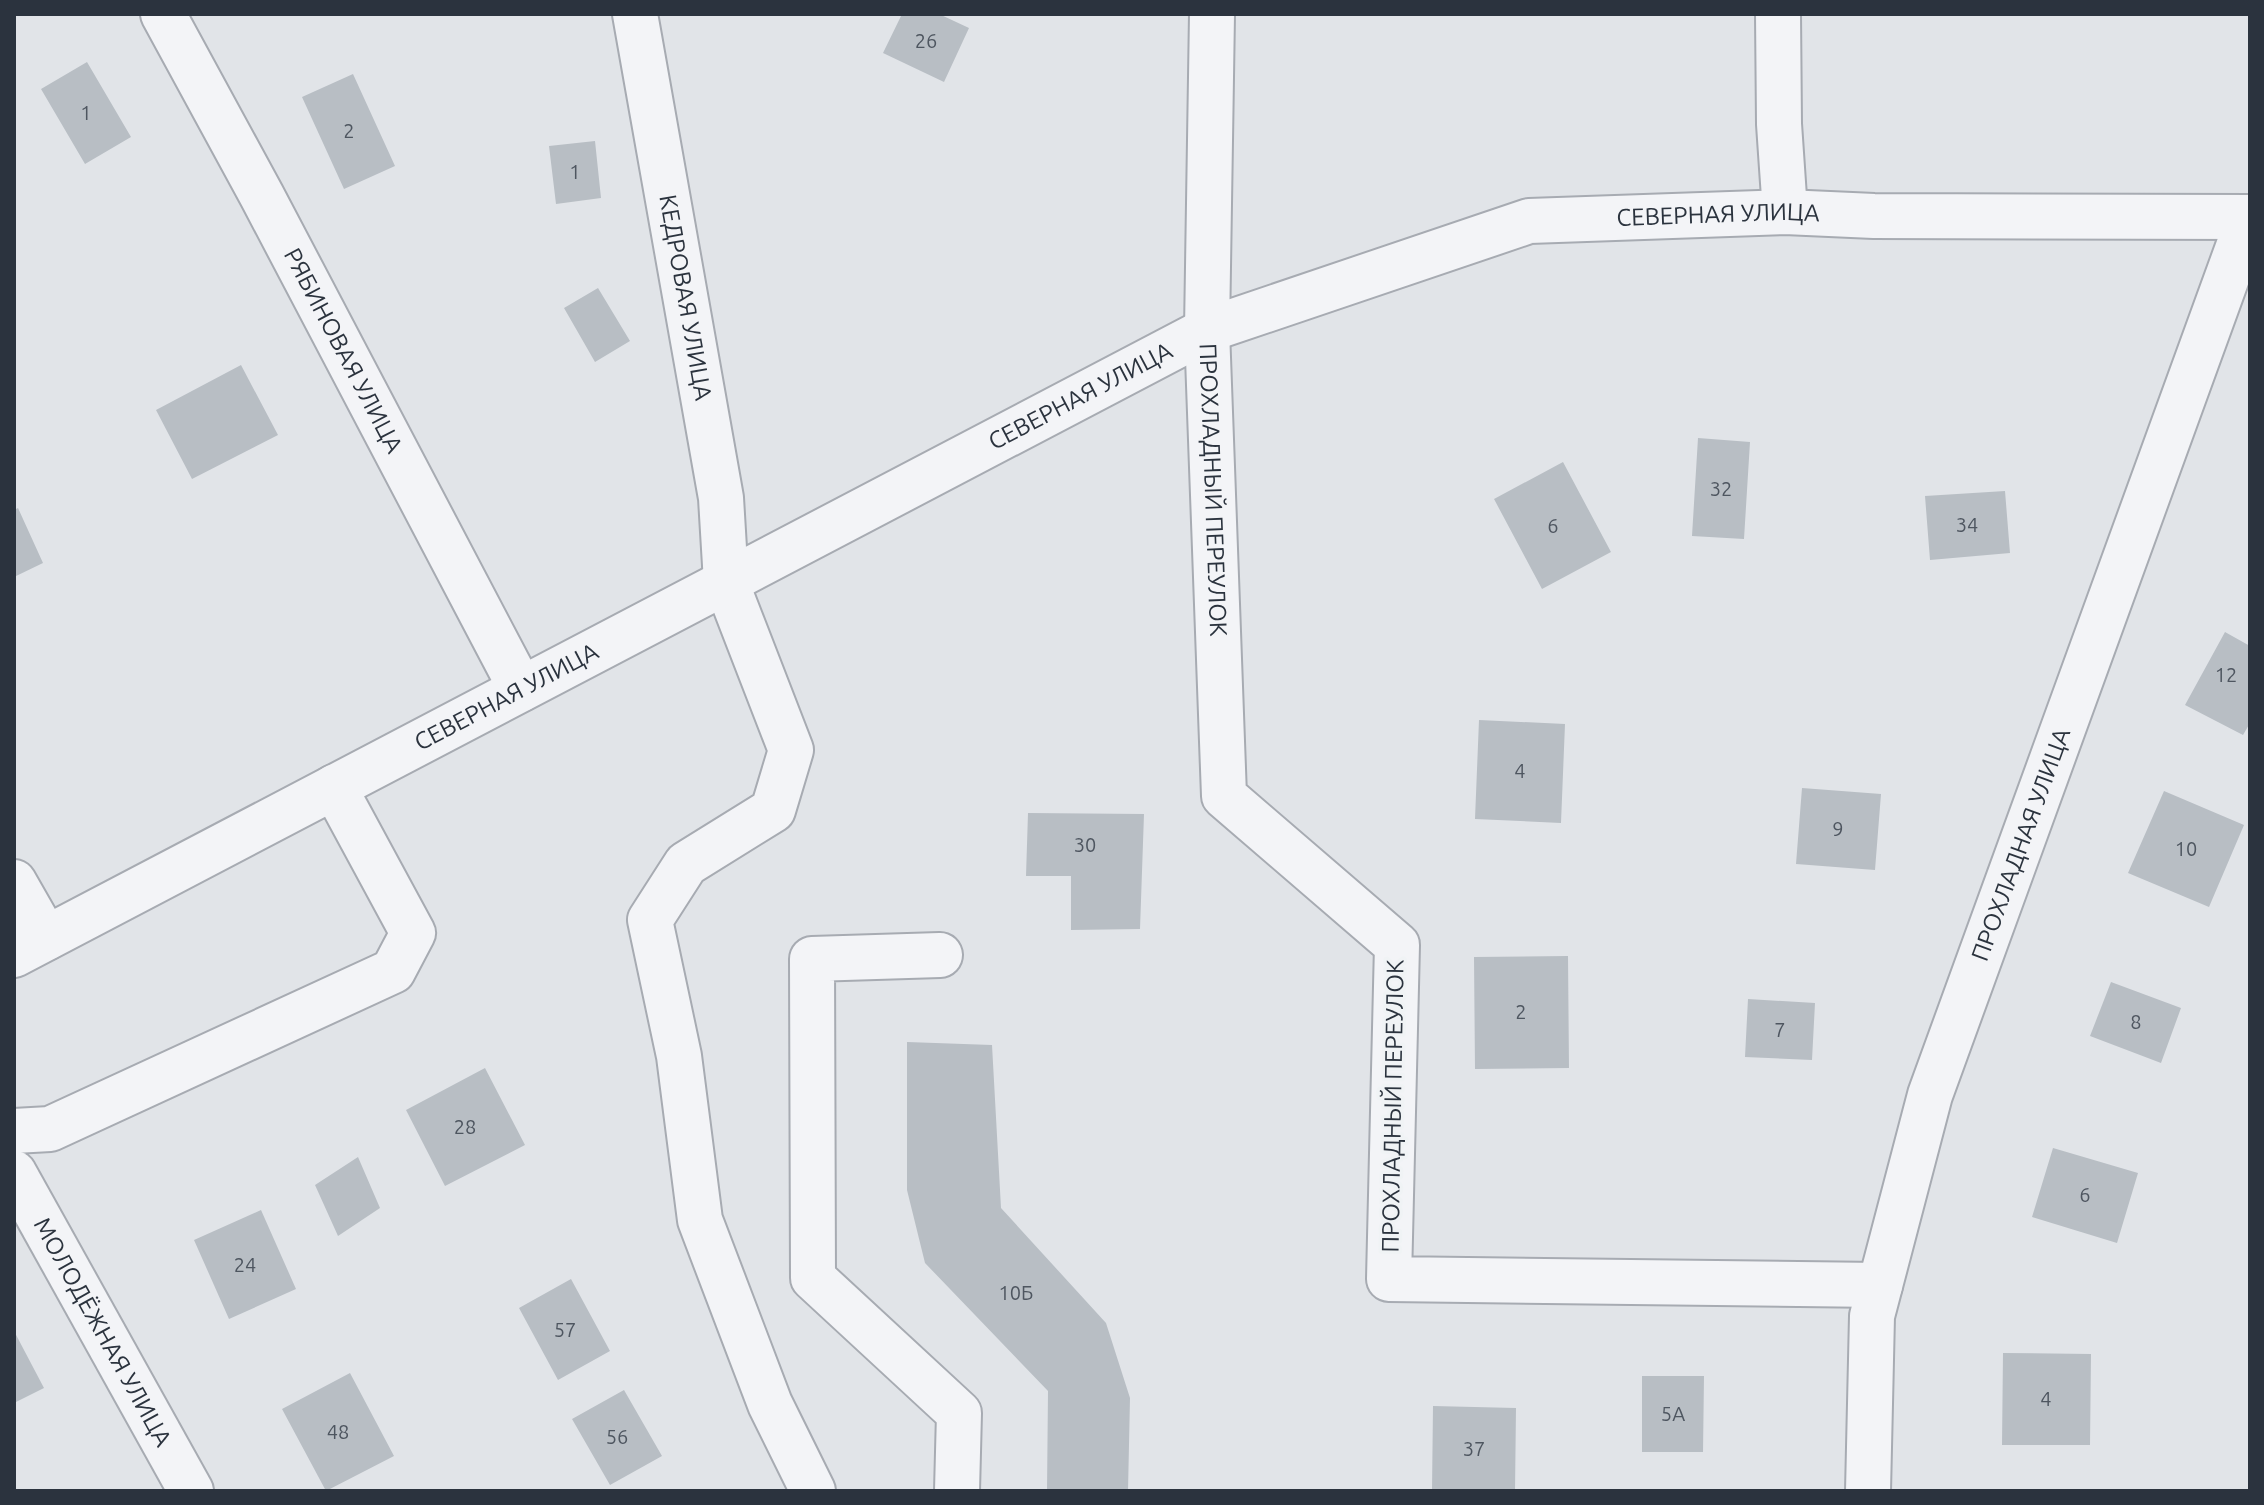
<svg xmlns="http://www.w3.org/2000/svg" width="2264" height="1505" font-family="Ubuntu,sans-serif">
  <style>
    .building { fill: #b8bec4 }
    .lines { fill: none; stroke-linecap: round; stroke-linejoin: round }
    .minor-casing { stroke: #a7abb2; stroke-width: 48 }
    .minor { stroke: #f3f4f7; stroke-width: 44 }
    .labels { text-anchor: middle; stroke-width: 7; stroke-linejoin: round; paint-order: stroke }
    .number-label { font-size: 20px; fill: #4e5660 }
    .street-label { font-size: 24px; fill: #2b333e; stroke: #f0f3f5 }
  </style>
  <rect width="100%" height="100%" fill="#e1e4e8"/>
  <path class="building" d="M902 14H939L969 28 944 82 883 53Z
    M87 62 131 137 85 164 41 89Z
    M353 74 395 166 344 189 302 97Z
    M595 141 601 198 556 204 549 146Z
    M598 288 630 341 595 362 564 308Z
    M241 365 278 435 192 479 156 410Z
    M1698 438 1750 442 1744 539 1692 536Z
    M1563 462 1611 552 1542 589 1494 499Z
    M2005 491 2010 553 1930 560 1925 496Z
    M18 508 43 563 14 577V510Z
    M2225 632 2250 646V723L2243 735 2185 705Z
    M1479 720 1565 724 1561 823 1475 819Z
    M1802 788 1881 794 1875 870 1796 864Z
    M2164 791 2244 825 2209 907 2128 873Z
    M1028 813 1144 814 1140 929 1071 930V876H1026Z
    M1568 956 1569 1068 1475 1069 1474 957Z
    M2111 982 2181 1008 2161 1063 2090 1036Z
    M1748 999 1815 1003 1812 1060 1745 1057Z
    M907 1042 992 1045 1001 1208 1106 1323 1130 1398 1128 1491H1047L1048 1391 925 1263 907 1190Z
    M485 1068 525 1145 445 1186 406 1110Z
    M2053 1148 2138 1173 2117 1243 2032 1217Z
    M358 1157 380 1208 338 1236 315 1185Z
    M261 1210 296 1289 229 1319 194 1240Z
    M571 1279 610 1351 558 1380 519 1308Z
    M14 1331 44 1388 14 1403Z
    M2003 1353 2091 1354 2090 1445H2002Z
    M350 1373 394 1456 326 1491 282 1409Z
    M1642 1376H1704L1703 1452H1642Z
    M624 1390 662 1456 610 1485 572 1419Z
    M1433 1406 1516 1408 1515 1491H1432Z"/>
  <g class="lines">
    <defs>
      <g id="minor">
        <path id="s1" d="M163 14 262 196 521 689"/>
        <path id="s2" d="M635 14 721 498 726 582 791 750 773 810 686 864 650 920 679 1056 700 1220 770 1404 813 1491"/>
        <path id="s3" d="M1212 14 1207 330 1224 796 1397 945 1389 1279 1880 1285"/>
        <path d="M1778 14 1779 124 1785 212"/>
        <path d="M14 882 46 938"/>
        <path id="s4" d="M14 955 1207 330 1529 221 1785 212 1874 216 2250 217"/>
        <path d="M940 955 812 959 813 1278 959 1413 957 1491"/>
        <path d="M14 1131 50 1129 393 971 413 933 334 787"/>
        <path id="s5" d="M14 1173 191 1491"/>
        <path id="s6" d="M1868 1491 1872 1316 1930 1095 2249 217"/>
      </g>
    </defs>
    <use href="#minor" class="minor-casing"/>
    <use href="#minor" class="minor"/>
  </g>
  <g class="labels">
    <g class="number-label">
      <text x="926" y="48">26</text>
      <text x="86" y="120">1</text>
      <text x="349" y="138">2</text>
      <text x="575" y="179">1</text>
      <text x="1721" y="496">32</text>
      <text x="1967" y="532">34</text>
      <text x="1553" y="533">6</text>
      <text x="2226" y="682">12</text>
      <text x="1520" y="778">4</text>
      <text x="1838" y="836">9</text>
      <text x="1085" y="852">30</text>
      <text x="2186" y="856">10</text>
      <text x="1521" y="1019">2</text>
      <text x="2136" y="1029">8</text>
      <text x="1780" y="1037">7</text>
      <text x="465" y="1134">28</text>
      <text x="2085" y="1202">6</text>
      <text x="245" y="1272">24</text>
      <text x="1016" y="1300">10Б</text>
      <text x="565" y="1337">57</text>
      <text x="2046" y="1406">4</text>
      <text x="1673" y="1421">5А</text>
      <text x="338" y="1439">48</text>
      <text x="617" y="1444">56</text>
      <text x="1474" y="1456">37</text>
    </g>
    <g class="street-label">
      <text dy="8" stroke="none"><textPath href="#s4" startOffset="1876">СЕВЕРНАЯ УЛИЦА</textPath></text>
      <text dy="8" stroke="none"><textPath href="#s2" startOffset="288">КЕДРОВАЯ УЛИЦА</textPath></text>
      <text dy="8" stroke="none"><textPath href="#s1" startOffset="382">РЯБИНОВАЯ УЛИЦА</textPath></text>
      <text dy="8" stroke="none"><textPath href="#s4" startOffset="1204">СЕВЕРНАЯ УЛИЦА</textPath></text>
      <text dy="8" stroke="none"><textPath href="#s3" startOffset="476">ПРОХЛАДНЫЙ ПЕРЕУЛОК</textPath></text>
      <text dy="8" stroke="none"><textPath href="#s4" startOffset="556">СЕВЕРНАЯ УЛИЦА</textPath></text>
      <text dy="8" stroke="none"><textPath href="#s6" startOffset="670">ПРОХЛАДНАЯ УЛИЦА</textPath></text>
      <text transform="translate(1393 1106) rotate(-89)" y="8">ПРОХЛАДНЫЙ ПЕРЕУЛОК</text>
      <text dy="8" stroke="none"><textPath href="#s5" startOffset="182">МОЛОДЁЖНАЯ УЛИЦА</textPath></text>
    </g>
  </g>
  <rect width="2264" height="1505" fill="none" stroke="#2b333e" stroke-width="32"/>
</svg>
